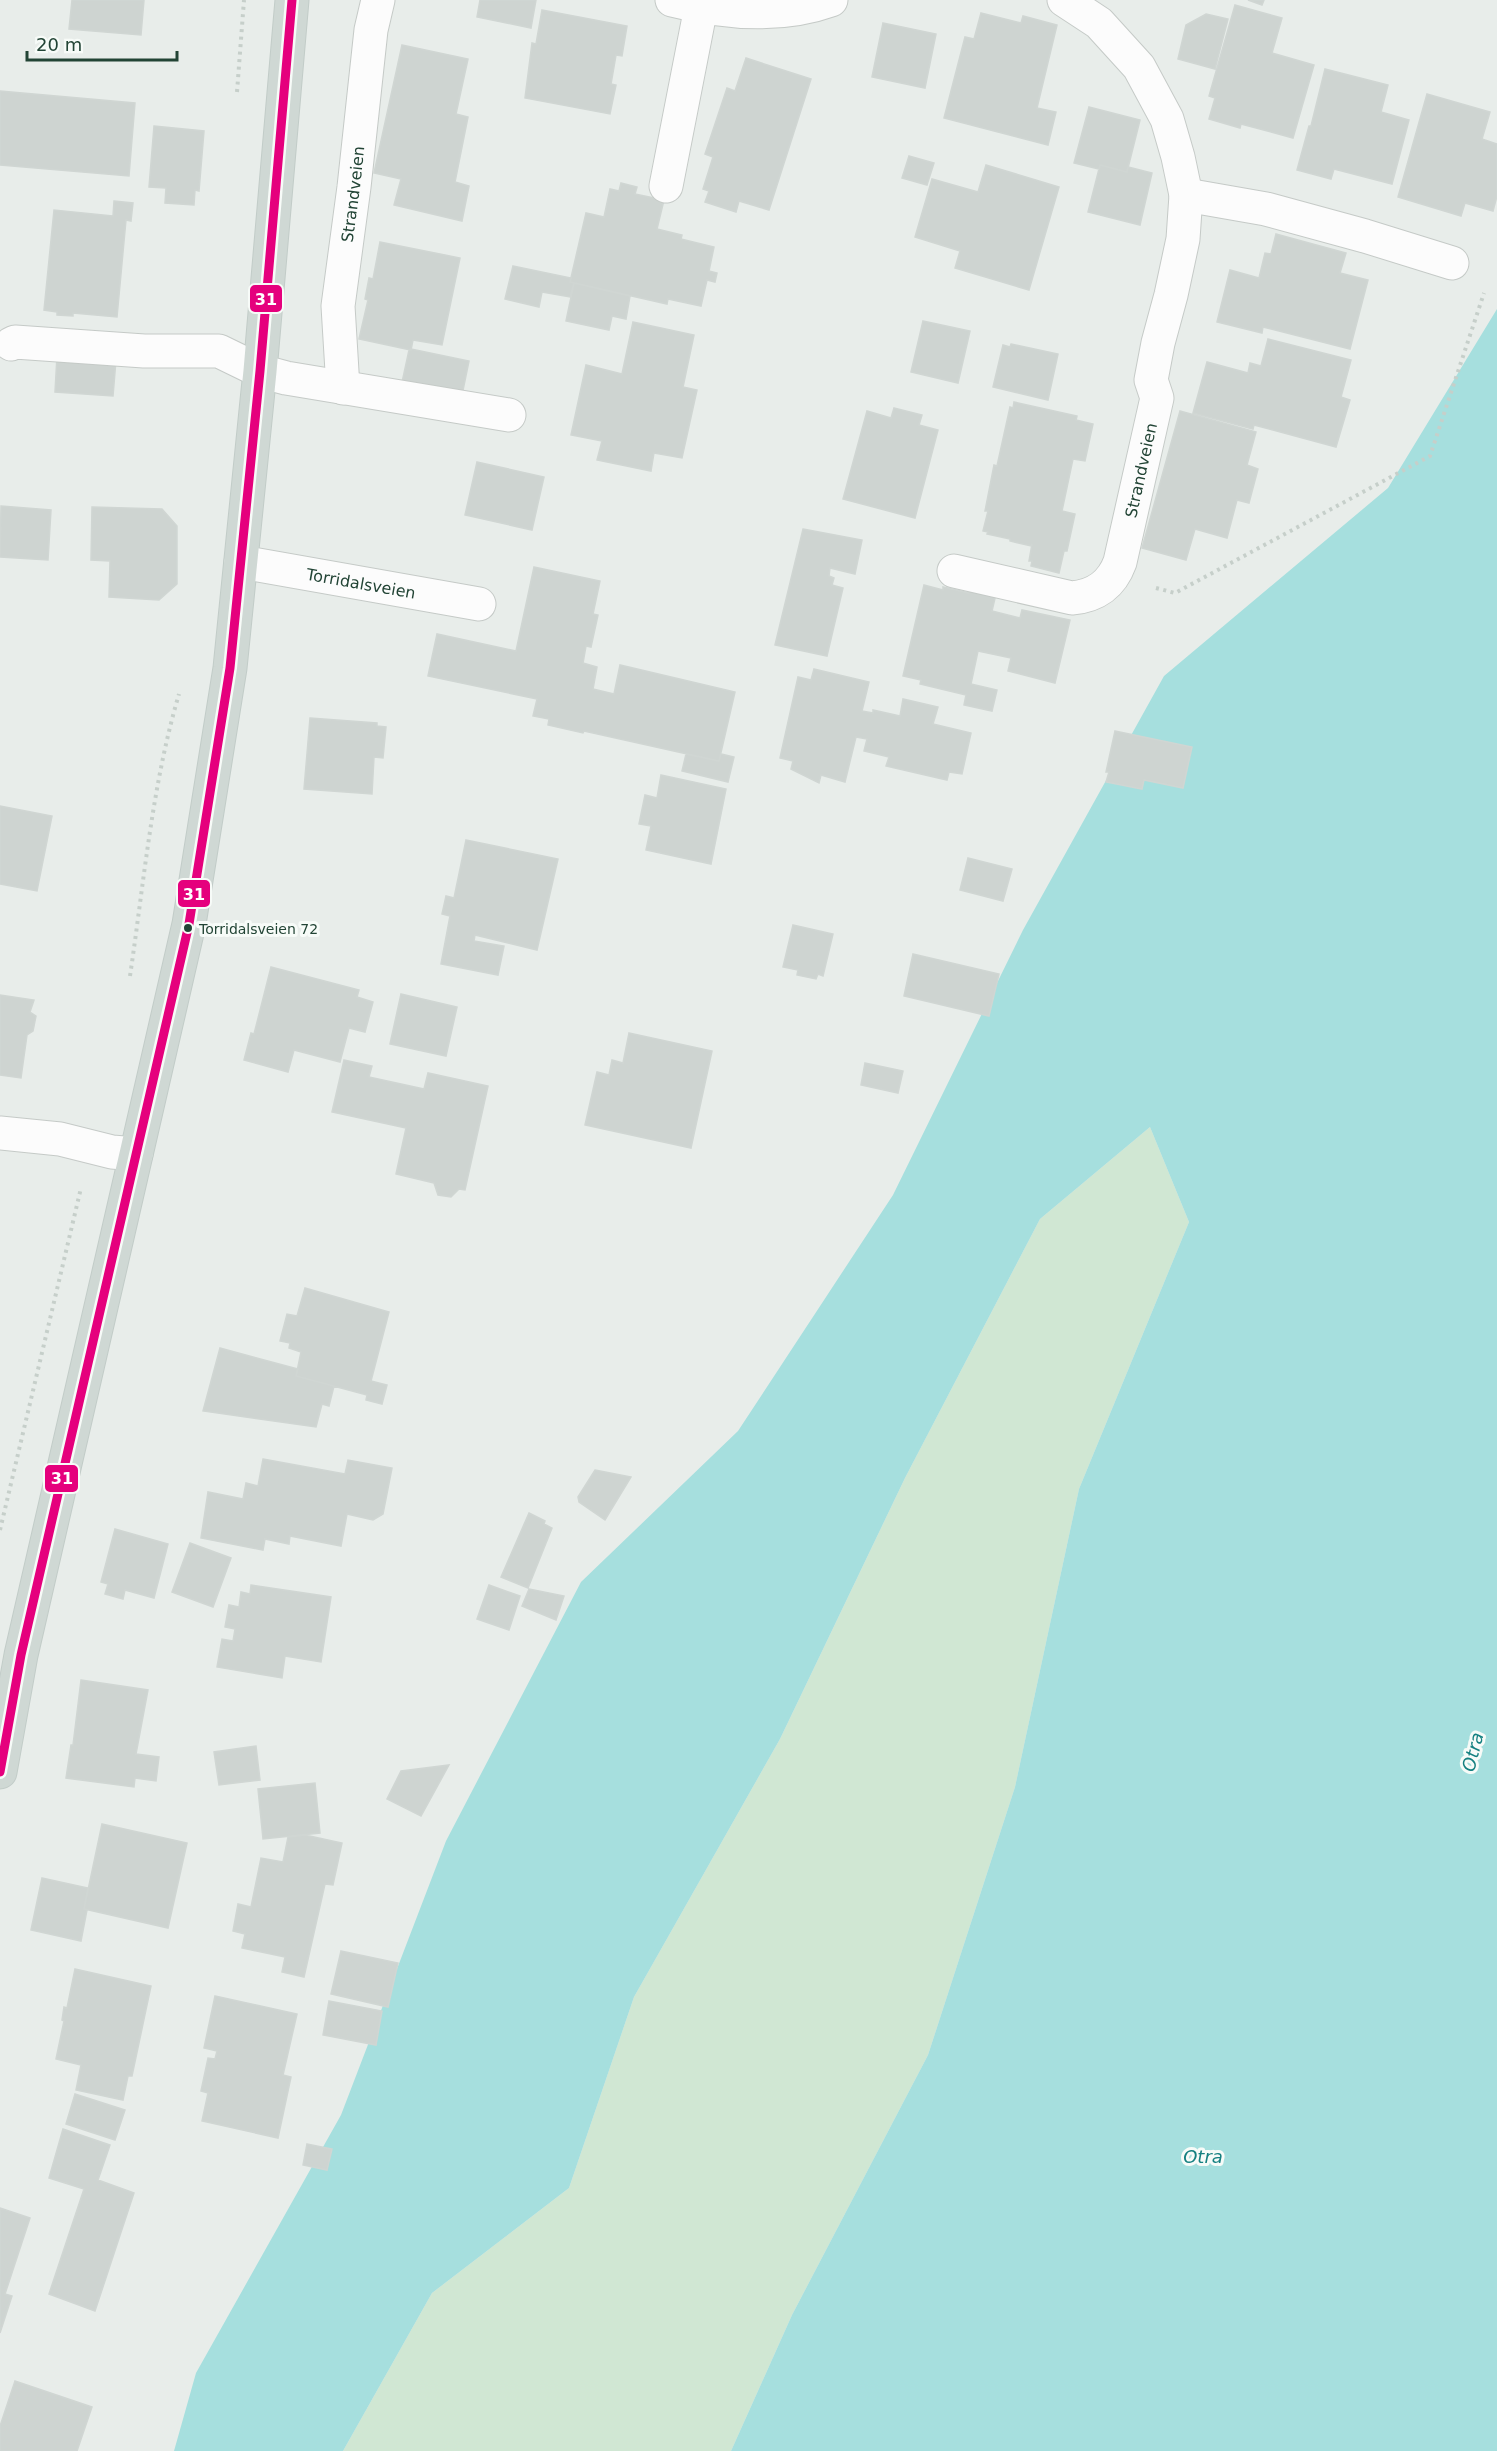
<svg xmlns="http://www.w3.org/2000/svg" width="1497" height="2451" font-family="'DejaVu Sans',sans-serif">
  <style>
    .green { fill: #d0e7d3 }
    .water { fill: #a6dfde }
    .building { fill: #ced4d1; stroke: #d0d6d3; stroke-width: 1.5 }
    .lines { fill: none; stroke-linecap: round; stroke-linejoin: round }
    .minor-casing { stroke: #c5cac7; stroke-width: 35 }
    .major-casing { stroke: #c2ccc8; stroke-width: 35 }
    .path { stroke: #c6cfca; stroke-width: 4; stroke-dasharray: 3 4.5; stroke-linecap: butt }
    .minor { stroke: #fcfcfc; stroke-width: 33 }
    .major { stroke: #cfd8d4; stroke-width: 33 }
    .bus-1-casing { stroke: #f7fbf8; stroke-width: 14 }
    .bus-1 { stroke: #e5007d; stroke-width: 9 }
    .bus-dot { fill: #224435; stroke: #f7fbf8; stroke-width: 2 }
    .labels { text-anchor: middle; stroke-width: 6; stroke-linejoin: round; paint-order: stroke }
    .bus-label { font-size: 14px; fill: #224435; stroke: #f7fbf8; text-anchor: start }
    .street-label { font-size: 16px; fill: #224435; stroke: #f7fbf8 }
    .water-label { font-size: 18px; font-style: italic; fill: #158081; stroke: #f7fbf8 }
    .line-badge { stroke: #f7fbf8; stroke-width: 2 }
    .badge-label { font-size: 16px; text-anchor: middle; font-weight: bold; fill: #fff }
  </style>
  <rect width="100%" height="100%" fill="#e8edea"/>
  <path class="green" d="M1150 1127 1189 1222 1079 1489 1015 1787 928 2055 792 2315 731 2451H343L432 2293 569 2188 634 1997 780 1739 905 1478 1040 1219Z"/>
  <path class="water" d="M1497 309V2451H731L792 2315 928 2055 1015 1787 1079 1489 1189 1222 1150 1127 1040 1219 905 1478 780 1739 634 1997 569 2188 432 2293 343 2451H174L196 2373 341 2115 446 1841 581 1582 738 1431 893 1195 1023 930 1164 676 1388 488Z"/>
  <path class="building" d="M72 0H144L141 35 69 29Z
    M480 0H536L531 28 477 17Z
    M1248 0H1264L1262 5Z
    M1235 5 1282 18 1272 53 1314 65 1293 138 1241 124 1240 128 1209 119 1215 98 1209 96Z
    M542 10 627 26 622 56 616 55 611 84 616 85 610 114 525 98 532 43 536 44Z
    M981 13 1021 23 1023 16 1057 25 1037 108 1056 112 1048 145 944 118 965 37 974 39Z
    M1206 14 1228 19 1215 69 1178 59 1186 25Z
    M883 23 936 34 925 88 872 77Z
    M402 45 468 59 456 114 468 117 455 182 469 186 462 221 394 205 401 179 374 173Z
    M746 58 811 79 769 210 739 201 736 212 705 202 709 191 703 189 713 157 705 154 727 88 735 91Z
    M1325 69 1388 85 1381 112 1409 120 1392 184 1334 169 1331 179 1297 170 1309 126H1311Z
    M0 91 135 103 129 176 0 165Z
    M1427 94 1490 112 1482 139 1497 144V196L1493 211 1465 203 1461 216 1398 197Z
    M1089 107 1140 120 1127 172 1100 165 1099 169 1074 163Z
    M154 126 204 131 199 191 195 190 194 205 165 203 166 188 149 187Z
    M909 156 934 163 927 185 902 178Z
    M986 165 1059 187 1029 290 955 268 960 251 915 237 932 179 978 192Z
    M1100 165 1127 172 1128 167 1152 173 1140 225 1088 212Z
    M621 183 637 187 635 194 664 200 657 229 682 235 681 239 714 247 709 271 717 273 715 282 707 280 701 306 668 299 667 304 570 282 586 213 604 217 610 189 619 191Z
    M114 201 133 203 131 221 126 220 117 317 73 313V316L57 315V312L44 310 54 210 113 216Z
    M1276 234 1346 253 1340 273 1368 280 1350 349 1263 327 1262 333 1217 322 1230 270 1259 278 1265 253 1271 254Z
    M380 242 460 258 442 345 413 340 411 350 359 339 368 300 365 299 369 278 373 279Z
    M513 266 571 278 570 282 574 283 570 297 542 292 539 307 505 299Z
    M574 283 630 296 626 319 612 316 609 330 566 321Z
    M923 321 970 331 958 383 911 372Z
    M633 322 694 335 683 387 697 390 682 458 654 453 651 471 597 460 602 441 571 435 586 365 622 374Z
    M1268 339 1351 360 1341 397 1350 400 1336 447 1254 425 1253 429 1193 413 1207 362 1248 373 1250 363 1261 366Z
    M1011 344 1058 354 1048 400 993 387 1003 345 1010 347Z
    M411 349 469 361 461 400 401 387 409 350Z
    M57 356 116 360 113 396 55 392Z
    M1014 402 1077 416 1076 420 1093 424 1085 461 1073 459 1062 511 1075 514 1067 551H1064L1059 573 1031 566 1032 561H1029L1032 544 1031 546 1010 541V539L987 534 988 532 983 531 988 511H985L994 465 997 466 1010 407 1013 408Z
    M894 408 922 415 919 425 938 430 915 518 843 499 867 411 891 418Z
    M1180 411 1256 432 1247 465 1258 469 1249 503 1237 500 1227 538 1195 529 1186 560 1142 548Z
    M477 462 544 477 532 530 465 515Z
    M1 506 51 510 48 560 0 557Z
    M92 507 162 509 177 526V584L159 600 109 597 110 561 91 560Z
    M803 529 862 540 855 574 830 568 829 576 834 578 832 585 843 588 827 656 775 645Z
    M534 567 600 581 593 614 598 615 591 647 586 646 583 663 597 667 593 689 614 694 620 665 735 692 719 761 584 731 583 733 548 725 549 719 533 716 537 699 428 676 437 634 516 651Z
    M924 585 943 590V587L969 593 970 588 996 594 992 611 1020 618 1022 610 1070 620 1055 683 1008 671 1011 658 978 651 971 684 997 690 992 711 964 705 966 695 920 684 921 680 903 676Z
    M814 669 869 682 862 711 873 713V710L900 716 903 699 938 707 933 724 971 733 962 774 949 772 947 780 886 766 889 757 864 751 867 739 856 737 845 782 821 775 819 783 791 769 793 761 780 758 798 677 811 680Z
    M310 718 377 723V726L386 727 383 758 374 757 372 794 304 789Z
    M1115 731 1192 747 1183 788 1144 780 1142 789 1106 782 1109 772H1106Z
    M686 754 719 761 721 754 734 757 728 782 682 771Z
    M661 775 726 789 711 864 646 850 651 826 639 824 645 795 657 798Z
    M0 806 52 816 37 891 0 884Z
    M466 840 558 859 537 950 475 935 474 941 504 946 498 975 441 964 450 916 442 914 446 896 454 898Z
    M968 858 1012 869 1003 901 960 890Z
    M793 925 833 934 823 976 818 974 816 979 797 975 798 970 783 967Z
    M913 954 999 974 989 1016 904 996Z
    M271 967 359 990 357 997 373 1002 365 1032 349 1028 340 1062 294 1050 288 1072 244 1060 251 1033 254 1034Z
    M401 994 457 1007 446 1056 390 1044Z
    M0 995 34 1000 30 1012 36 1016 33 1031 27 1035 21 1078 0 1075Z
    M629 1033 712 1051 691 1148 585 1125 597 1072 609 1075 612 1060 623 1063Z
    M344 1060 372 1066 369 1077 424 1089 428 1073 488 1086 465 1190 459 1189 451 1197 438 1195 434 1183 396 1174 406 1128 332 1112Z
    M865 1063 903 1071 898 1093 861 1085Z
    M305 1288 389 1312 371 1381 387 1385 382 1404 366 1400 367 1395 296 1376 301 1352 289 1348 290 1343 280 1341 287 1314 297 1316Z
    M220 1348 298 1369 296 1376 334 1386 329 1406 322 1404 316 1427 203 1411Z
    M263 1459 345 1474 348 1460 392 1468 383 1514 373 1520 347 1514 341 1546 290 1536 289 1544 265 1539 263 1550 201 1538 208 1492 243 1499 246 1483 258 1486Z
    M595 1470 631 1477 605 1520 579 1502 578 1497Z
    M529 1513 545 1521 544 1524 552 1528 528 1588 501 1577Z
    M115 1529 168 1544 154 1598 125 1590 123 1599 105 1594 108 1584 101 1582Z
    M190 1543 231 1558 213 1607 172 1592Z
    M251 1585 331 1597 321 1662 285 1656 282 1678 217 1667 222 1639 233 1641 235 1629 225 1627 229 1605 239 1607 241 1592 250 1594Z
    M489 1585 520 1596 509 1630 477 1619Z
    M529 1589 564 1596 556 1620 522 1606Z
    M81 1680 148 1690 136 1754 159 1757 156 1781 135 1778 134 1787 66 1778 71 1745H73Z
    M256 1746 260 1780 219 1785 214 1752Z
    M449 1765 421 1816 387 1799 401 1771Z
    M315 1783 320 1833 263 1839 258 1789Z
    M102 1824 187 1843 168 1928 84 1909Z
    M305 1835 342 1843 333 1885 325 1884 304 1977 282 1972 285 1957 242 1948 245 1934 233 1931 238 1904 251 1907 261 1858 283 1862 288 1837Z
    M42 1878 88 1888 84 1909 87 1910 81 1941 31 1930Z
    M341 1951 398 1963 388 2007 331 1994Z
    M75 1969 151 1986 132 2076H128L123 2100 76 2090 81 2065 56 2059 64 2021 62 2020 64 2007 67 2008Z
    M215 1996 297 2014 283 2075 291 2077 278 2138 202 2121 208 2093 201 2091 208 2058 215 2059 217 2051 204 2048Z
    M329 2001 382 2011 376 2045 323 2035Z
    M75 2094 125 2110 115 2140 66 2124Z
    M63 2129 110 2145 98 2180 134 2193 95 2311 49 2294 84 2189 49 2178Z
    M307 2144 332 2149 327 2170 303 2165Z
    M0 2208 30 2218 5 2294 12 2296 0 2333Z
    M15 2381 92 2407 77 2451H0V2426Z"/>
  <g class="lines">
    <defs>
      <g id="minor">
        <path d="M672 0C723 13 781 18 831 0"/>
        <path d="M666 186 701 7"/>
        <path d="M1186 195 1266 209 1365 236 1452 263"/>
        <path d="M11 344 15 342 144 351H219L260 371 286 378 509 415"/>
        <path id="s1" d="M343 388 338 306 354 187 371 30 378 0"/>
        <path id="s2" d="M241 562 479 604"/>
        <path id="s3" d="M954 571 1072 598C1096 596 1112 584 1120 562L1157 398 1151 380 1158 343 1171 295 1183 239 1186 195 1178 157 1167 119 1139 67 1099 23 1064 0"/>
        <path d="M0 1133 60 1139 112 1152 136 1154"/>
      </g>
      <path id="major" d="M0 1772 21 1655 189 924 230 668 260 371 292 0"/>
    </defs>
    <use href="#minor" class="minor-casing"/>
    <use href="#major" class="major-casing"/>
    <path class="path" d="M237 92 244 0
      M1156 588 1175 593 1430 456 1484 293
      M130 976C144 882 152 785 179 694
      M0 1530 81 1188"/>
    <use href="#minor" class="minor"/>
    <use href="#major" class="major"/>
    <defs>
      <path id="bus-1" d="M0 1772 21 1655 189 924 230 668 260 371 292 0"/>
    </defs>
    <use href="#bus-1" class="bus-1-casing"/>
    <use href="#bus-1" class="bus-1"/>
  </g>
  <circle class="bus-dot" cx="188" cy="928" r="5"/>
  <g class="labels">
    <g class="bus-label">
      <text x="199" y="934">Torridalsveien 72</text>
    </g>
    <g class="street-label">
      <text dy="6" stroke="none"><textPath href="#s1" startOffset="195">Strandveien</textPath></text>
      <text dy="6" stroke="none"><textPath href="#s3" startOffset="279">Strandveien</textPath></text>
      <text dy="6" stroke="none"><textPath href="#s2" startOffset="122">Torridalsveien</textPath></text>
    </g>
    <g class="water-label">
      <text transform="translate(1473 1752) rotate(-76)" y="6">Otra</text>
      <text x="1203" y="2163">Otra</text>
    </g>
  </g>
  <g class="line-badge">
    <rect x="249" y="284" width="34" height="29" rx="6" fill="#e5007d"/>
    <rect x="177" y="879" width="34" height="29" rx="6" fill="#e5007d"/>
    <rect x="44" y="1464" width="35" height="29" rx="6" fill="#e5007d"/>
  </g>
  <g class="badge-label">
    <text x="266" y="305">31</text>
    <text x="194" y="900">31</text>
    <text x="62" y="1484">31</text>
  </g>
  <path d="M27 51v9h150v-9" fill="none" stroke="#224435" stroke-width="3"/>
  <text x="36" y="51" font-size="18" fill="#224435" stroke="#f7fbf8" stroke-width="4.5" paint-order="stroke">20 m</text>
</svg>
